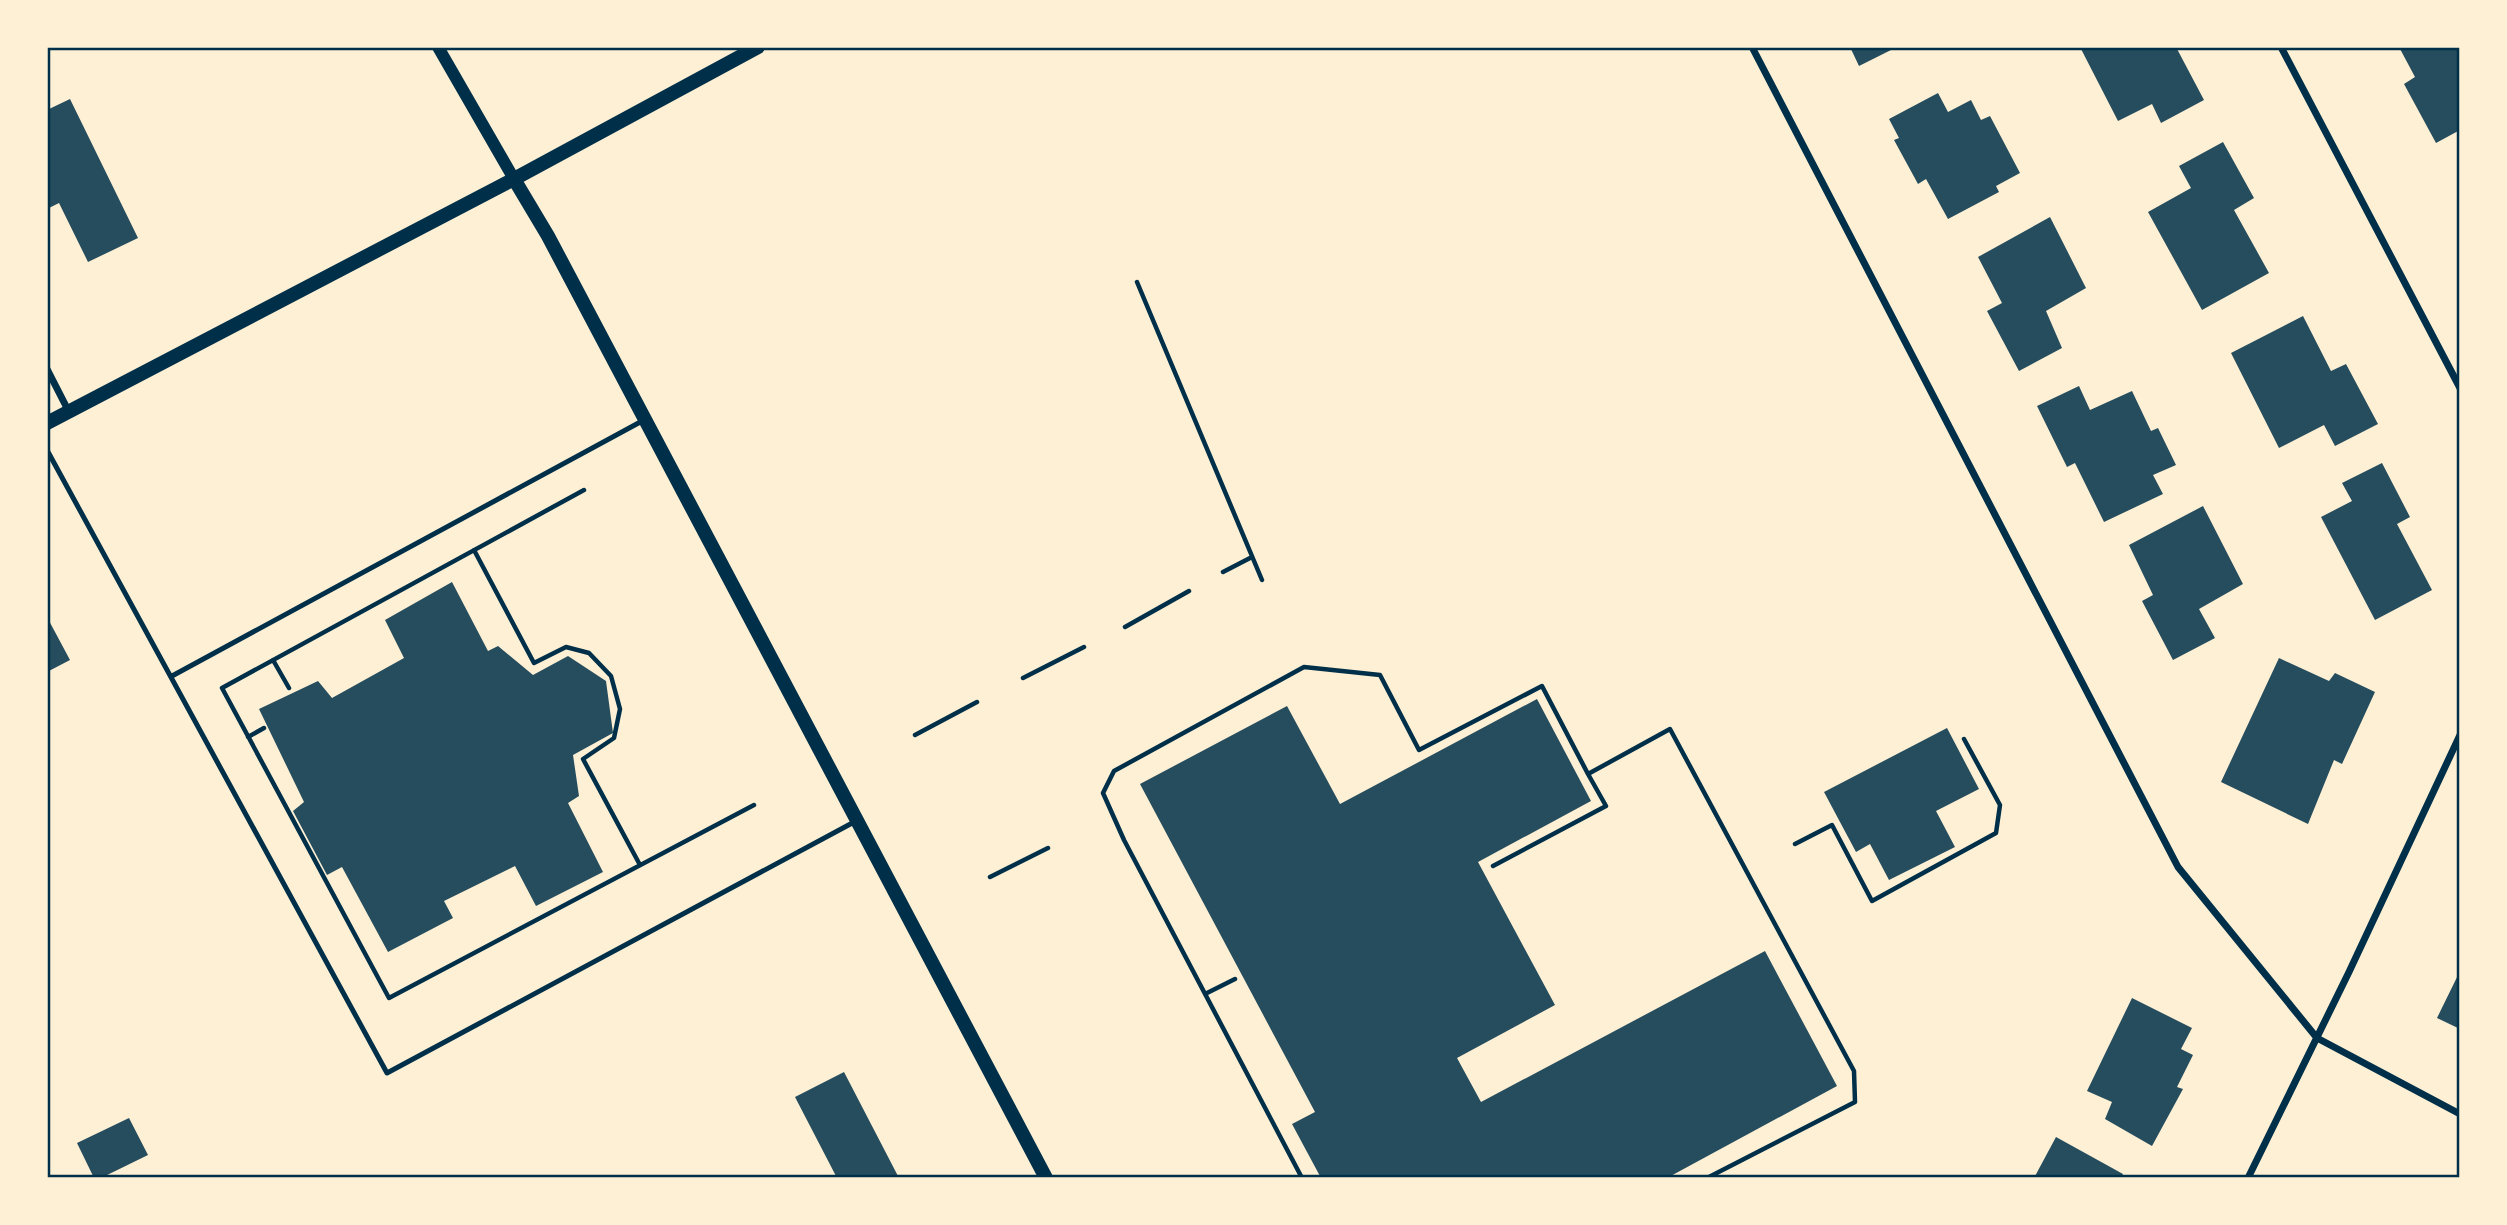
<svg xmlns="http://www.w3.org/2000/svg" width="2507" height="1225" font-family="Ubuntu,sans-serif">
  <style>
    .building { fill: #264d5e }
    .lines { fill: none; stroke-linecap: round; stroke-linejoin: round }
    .path { stroke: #003049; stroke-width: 4.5 }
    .service { stroke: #003049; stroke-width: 5 }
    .minor { stroke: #003049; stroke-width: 7 }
    .tertiary { stroke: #003049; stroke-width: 12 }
    .secondary { stroke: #003049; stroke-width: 14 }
    .neatline { fill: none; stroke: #003049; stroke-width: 2.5 }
  </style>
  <rect width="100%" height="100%" fill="#fdf0d5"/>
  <path class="building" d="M1850 47H1897L1859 66Z
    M2080 47H2176L2204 100 2161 123 2152 104 2118 121Z
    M2399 47H2460V130L2436 143 2404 84 2415 77Z
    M1938 93 1948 112 1971 100 1981 120 1990 116 2020 173 1996 186 1999 192 1948 219 1926 179 1918 184 1894 140 1899 138 1889 119Z
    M70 99 138 238 88 262 59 203 49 208 47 203V110Z
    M2223 142 2254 198 2234 210 2269 273 2202 310 2148 212 2191 188 2179 166Z
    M2050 217 2086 288 2046 311 2062 348 2019 371 1987 311 2002 303 1978 257Z
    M2303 316 2331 371 2346 364 2378 424 2335 446 2324 425 2279 448 2231 353Z
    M2079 386 2090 410 2132 391 2151 431 2158 428 2176 465 2153 475 2163 494 2104 522 2075 463 2067 467 2037 406Z
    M2382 463 2410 517 2397 524 2432 590 2375 620 2321 517 2352 501 2342 483Z
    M2203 506 2243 584 2199 609 2215 638 2173 660 2142 601 2153 595 2129 545Z
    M452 582 488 651 498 646 533 675 568 656 606 681 613 733 573 755 579 796 568 803 603 872 536 906 515 866 444 901 453 918 388 952 342 867 327 875 293 811 304 802 259 709 318 681 332 698 404 658 385 620Z
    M47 617 70 660 47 672Z
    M2279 658 2329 681 2335 673 2375 692 2342 764 2334 760 2308 824 2221 782Z
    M1537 699 1591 801 1478 862 1555 1005 1457 1058 1481 1102 1765 951 1837 1086 1667 1178H1321L1292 1124 1315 1112 1140 784 1287 706 1340 804Z
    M1947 728 1979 789 1936 811 1955 847 1889 880 1870 844 1856 852 1824 792Z
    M2460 971V1029L2437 1018Z
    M2132 998 2192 1028 2181 1049 2193 1055 2177 1087 2183 1089 2152 1146 2105 1119 2112 1102 2087 1091Z
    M844 1072 899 1178H837L795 1097Z
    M129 1118 148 1155 101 1178H94L77 1143Z
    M2056 1137 2123 1174 2121 1178H2034Z"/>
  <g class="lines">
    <path class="path" d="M1137 282 1262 580
      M584 490 222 688 389 998 754 805
      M474 550 534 663 566 647 589 653 611 676 620 709 614 738 583 759 640 865
      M1223 572 1252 557
      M1125 627 1189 591
      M273 660 289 688
      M1023 678 1084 647
      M915 735 977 702
      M248 737 264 728
      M1795 844 1832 825 1872 901 1996 833 2000 805 1964 739
      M1493 866 1606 806 1588 774
      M990 877 1048 848
      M1205 994 1235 979
      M1302 1178 1124 840 1103 793 1114 771 1304 667 1380 675 1419 750 1542 686 1588 774 1670 729 1854 1071 1855 1102 1707 1178"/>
    <path class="service" d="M47 450 387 1073 856 821
      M172 676 644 420"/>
    <path class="minor" d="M1752 47 2178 867 2317 1038 2460 1114
      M2281 47 2460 388
      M47 369 69 412
      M2248 1178 2349 972 2460 735"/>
    <path class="tertiary" d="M438 47 514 179"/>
    <path class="secondary" d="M514 179 548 236 1046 1178
      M47 423 514 179 758 47"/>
  </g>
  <rect width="2507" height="1225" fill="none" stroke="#fdf0d5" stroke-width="98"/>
  <rect x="49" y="49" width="2409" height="1127" class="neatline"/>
</svg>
